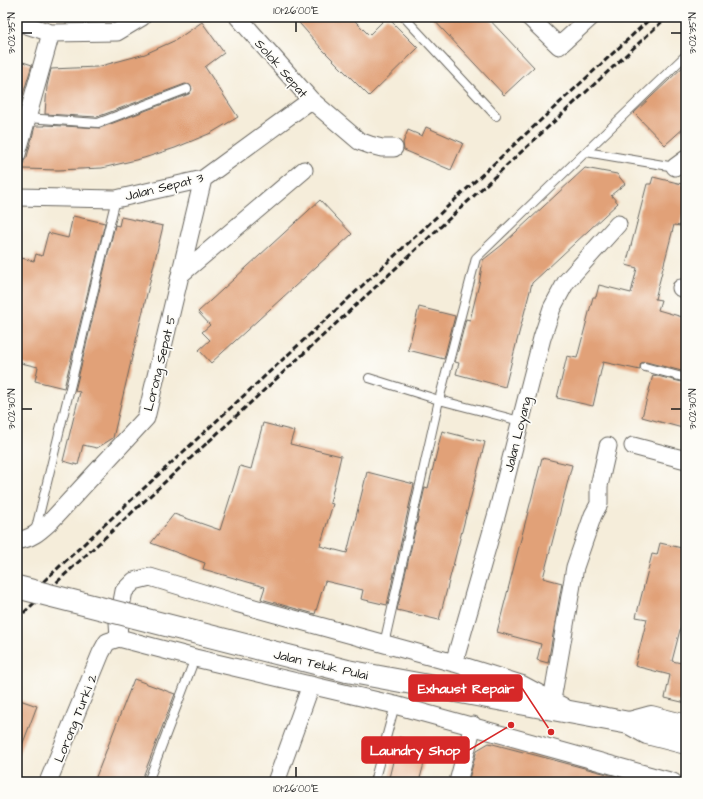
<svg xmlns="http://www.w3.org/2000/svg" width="703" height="799" font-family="'Architects Daughter',sans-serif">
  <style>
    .building { fill: #e1a178 }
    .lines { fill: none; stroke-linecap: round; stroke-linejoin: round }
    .lane-casing { stroke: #68655e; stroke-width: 10 }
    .street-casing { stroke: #68655e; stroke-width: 19 }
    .secondary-casing { stroke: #68655e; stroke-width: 24 }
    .lane { stroke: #fff; stroke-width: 8 }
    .street { stroke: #fff; stroke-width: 17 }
    .secondary { stroke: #fff; stroke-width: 22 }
    .rail { stroke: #1c1c1c; stroke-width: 3; stroke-dasharray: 6 3; stroke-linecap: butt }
    .secondary-bridge-casing { stroke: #68655e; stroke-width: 24; stroke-linecap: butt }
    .secondary-bridge { stroke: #fff; stroke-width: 22 }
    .ticks { fill: none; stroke: #1c1c1c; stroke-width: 1.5 }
    .labels { text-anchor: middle; stroke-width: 3.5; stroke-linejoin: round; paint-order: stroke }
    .street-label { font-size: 13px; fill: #1c1c1c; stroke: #fdfcf7 }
    .leader { fill: none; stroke: #d62828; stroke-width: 1.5 }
    .callout-dot { fill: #d62828; stroke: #fdfcf7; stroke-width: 1.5 }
    .callout { fill: #d62828; stroke: #d62828; stroke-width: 1.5 }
    .callout-label { font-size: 14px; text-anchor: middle; font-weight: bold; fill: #fff }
    .neatline { fill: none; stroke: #1c1c1c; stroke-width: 1.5 }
    .ticks-label { font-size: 10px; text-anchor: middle; fill: #1c1c1c }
  </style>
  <rect width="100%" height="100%" fill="#fdfcf7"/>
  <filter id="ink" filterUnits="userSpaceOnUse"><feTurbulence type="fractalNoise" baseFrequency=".025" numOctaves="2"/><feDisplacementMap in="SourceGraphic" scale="8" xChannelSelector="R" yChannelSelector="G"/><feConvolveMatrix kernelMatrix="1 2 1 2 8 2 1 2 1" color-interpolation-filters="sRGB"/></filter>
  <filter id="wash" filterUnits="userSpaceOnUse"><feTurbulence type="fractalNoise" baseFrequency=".012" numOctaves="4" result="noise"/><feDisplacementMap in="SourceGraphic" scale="16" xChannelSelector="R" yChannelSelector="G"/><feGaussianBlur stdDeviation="0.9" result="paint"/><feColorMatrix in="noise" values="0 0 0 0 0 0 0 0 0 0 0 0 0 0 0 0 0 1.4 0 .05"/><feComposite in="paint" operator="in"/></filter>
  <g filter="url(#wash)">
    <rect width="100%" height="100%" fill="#f5edda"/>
    <g id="blocks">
      <path class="building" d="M294 17H351L369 35 387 17 418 48 369 96 321 48Z
        M431 17H487L534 67 504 95Z
        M202 22 224 53 205 67 238 117 211 133 175 148 144 158 102 168 58 170 23 169 24 161 27 157 35 126H45V125L100 128 189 94 192 89 190 85 185 84 97 117 45 114 47 86 51 69 97 67 145 54 176 40Z
        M17 60 32 65 19 107H17Z
        M686 64V126L665 145 634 113Z
        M426 127 463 143 451 170 404 150 403 143 408 130 422 136Z
        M585 168 617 174 625 184 611 195 618 203 532 283 505 387 456 374 459 363 455 362 466 319 470 320 479 284 483 260 502 245Z
        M653 177 686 185V202L680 226 674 225 655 299 661 300 658 310 686 318V372L646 362 641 363 640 366V370L603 362 593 406 557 398 567 356 577 358 593 297H596L599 285 631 293 637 268 626 265 647 184H651Z
        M320 200 352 234 211 363 199 350 210 340 202 332 210 325 198 312Z
        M73 216 105 223 64 388 35 381 38 367 17 362V257L34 261 36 254 42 256 48 233 68 238Z
        M121 217 163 226 113 438 97 448 83 445 78 465 63 461 80 392 75 391 115 225 119 226Z
        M419 307 455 316 444 359 408 350Z
        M653 375 686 383V429L642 417Z
        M263 423 294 431 290 444 341 456 330 503 333 504 320 546 347 553 367 472 414 484 387 605 361 599 363 590 325 581 315 614 261 599 265 587 203 569 205 563 151 543 174 514 220 530 240 466 251 469Z
        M442 431 485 442 439 620 397 610 425 487 428 488Z
        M542 458 572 465 543 578 562 583 548 663 537 660 541 644 497 632Z
        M660 543 686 549V607L672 661 686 664V703L665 698 670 675 635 666 647 619 636 617 652 554 657 555Z
        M134 679 175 694 141 782H94Z
        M17 699 37 706 18 756 17 755Z
        M399 737 429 745 419 782H388Z
        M489 743 626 779V782H468L477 750Z"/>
    </g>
  </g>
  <g filter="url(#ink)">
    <use href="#blocks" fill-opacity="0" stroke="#68655e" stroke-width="1"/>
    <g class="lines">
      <defs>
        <path id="lane" d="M404 17 496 116
          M17 115 27 118 98 123 187 89
          M586 152 675 167 686 171
          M645 367 686 378
          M369 378 439 400 520 421
          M35 532 116 199
          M384 644 439 400 476 258 686 55
          M148 782 195 658
          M374 782 395 705"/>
        <path id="street" d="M238 17 311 100 359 141 370 145 382 148H394
          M529 17 559 46 591 17
          M17 22 51 33 117 32 142 17
          M17 154 51 33
          M675 167 686 159
          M17 197 116 199 203 179 311 100
          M180 275 304 170
          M681 288 686 289
          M633 446 686 460
          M17 540C31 540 41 530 51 521L146 418 203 179
          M119 638 118 622 124 591 134 581 150 577 236 603 454 663 521 684 564 707
          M454 663 497 513 542 338 552 308 566 282 618 224
          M552 700 575 567 593 515 599 504V486L608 446
          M48 782 101 653 107 642 119 638 195 658 395 705 673 782
          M276 782 311 685
          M458 782 473 725"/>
        <path id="secondary" d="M347 671 629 723 647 733 686 743
          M629 723 651 717 686 726"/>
      </defs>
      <use href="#lane" class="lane-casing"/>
      <use href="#street" class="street-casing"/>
      <use href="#secondary" class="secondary-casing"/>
      <use href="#lane" class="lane"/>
      <use href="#street" class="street"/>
      <use href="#secondary" class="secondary"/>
      <path class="rail" d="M17 606 652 17
        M17 619 667 17"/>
      <defs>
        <path id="secondary-bridge" d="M17 587 347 671"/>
      </defs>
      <use href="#secondary-bridge" class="secondary-bridge-casing"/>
      <use href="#secondary-bridge" class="secondary-bridge"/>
    </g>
  </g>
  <path class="ticks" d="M296 22V32M22 33H32M671 33H681M22 409H32M671 409H681M296 767V777"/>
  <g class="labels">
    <g class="street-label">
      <text transform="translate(282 68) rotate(49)" y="5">Solok Sepat</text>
      <text transform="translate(164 186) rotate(-14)" y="5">Jalan Sepat 3</text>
      <text transform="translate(159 363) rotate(-76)" y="5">Lorong Sepat 5</text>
      <text transform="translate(517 434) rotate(-76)" y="5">Jalan Loyang</text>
      <text transform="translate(321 664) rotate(13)" y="5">Jalan Teluk Pulai</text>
      <text transform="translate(75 718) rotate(-68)" y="5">Lorong Turki 2</text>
    </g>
  </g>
  <path class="leader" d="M551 732L522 688M511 725L469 750"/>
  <g class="callout-dot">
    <circle cx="551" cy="732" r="4"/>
    <circle cx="511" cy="725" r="4"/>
  </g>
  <g class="callout">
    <rect x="409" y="675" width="113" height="26" rx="4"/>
    <rect x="362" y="737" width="107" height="26" rx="4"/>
  </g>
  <g class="callout-label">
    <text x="466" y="693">Exhaust Repair</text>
    <text x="415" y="755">Laundry Shop</text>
  </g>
  <rect width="703" height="799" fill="none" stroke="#fdfcf7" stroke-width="44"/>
  <rect x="22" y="22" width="659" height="755" class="neatline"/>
  <g class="ticks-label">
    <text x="296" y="14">101°26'00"E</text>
    <text transform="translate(11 33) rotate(-90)" y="4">3°02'35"N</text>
    <text transform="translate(692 33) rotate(-90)" y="4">3°02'35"N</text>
    <text transform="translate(11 409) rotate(-90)" y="4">3°02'30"N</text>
    <text transform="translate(692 409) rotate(-90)" y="4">3°02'30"N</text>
    <text x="296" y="792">101°26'00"E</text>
  </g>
</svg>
